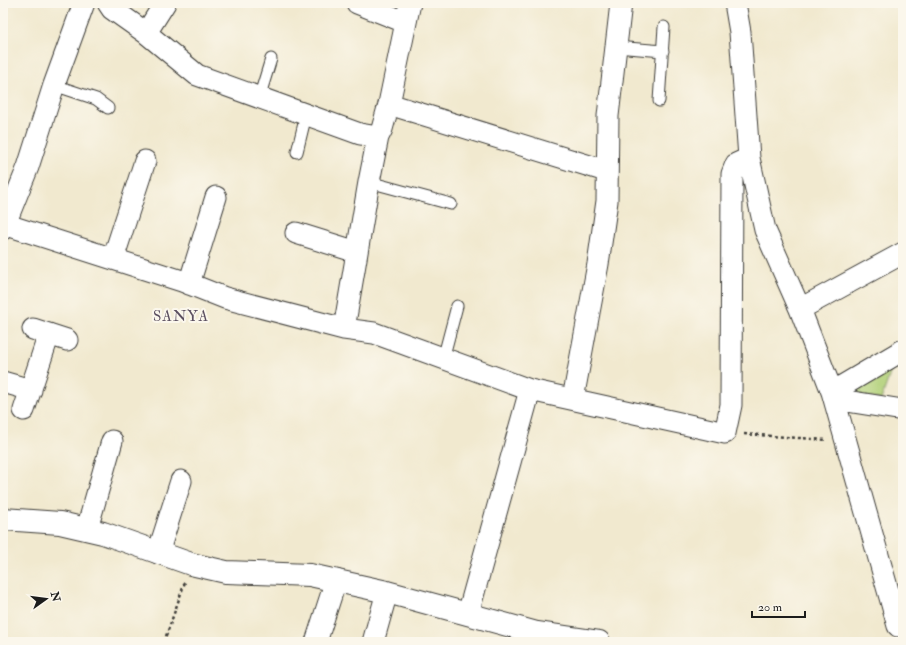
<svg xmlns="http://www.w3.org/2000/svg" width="906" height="645" font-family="'IM FELL Double Pica',serif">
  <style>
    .green { fill: #b1d078; stroke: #66764a }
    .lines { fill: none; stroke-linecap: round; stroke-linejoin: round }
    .lane-casing { stroke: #3c3b37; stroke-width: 13 }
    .street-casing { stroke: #3c3b37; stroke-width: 23 }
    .secondary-casing { stroke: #3c3b37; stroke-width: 24 }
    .path { stroke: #3c3b37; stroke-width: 2.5; stroke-dasharray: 3 3; stroke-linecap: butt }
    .lane { stroke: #fff; stroke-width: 11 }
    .street { stroke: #fff; stroke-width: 21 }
    .secondary { stroke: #fff; stroke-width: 22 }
    .labels { text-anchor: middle; stroke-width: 4; stroke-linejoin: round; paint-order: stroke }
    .neighbourhood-label { font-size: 15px; letter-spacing: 1px; fill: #5b4f60; stroke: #fbf7ec }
  </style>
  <rect width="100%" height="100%" fill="#fbf7ec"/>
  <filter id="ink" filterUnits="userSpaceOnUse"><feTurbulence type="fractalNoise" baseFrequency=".025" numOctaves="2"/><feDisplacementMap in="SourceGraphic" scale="8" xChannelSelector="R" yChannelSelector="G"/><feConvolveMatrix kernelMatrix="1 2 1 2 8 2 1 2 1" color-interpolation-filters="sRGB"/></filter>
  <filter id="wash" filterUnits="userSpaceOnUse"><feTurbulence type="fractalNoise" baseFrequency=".012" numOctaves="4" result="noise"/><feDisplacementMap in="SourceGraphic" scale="16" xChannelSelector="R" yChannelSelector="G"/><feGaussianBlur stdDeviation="0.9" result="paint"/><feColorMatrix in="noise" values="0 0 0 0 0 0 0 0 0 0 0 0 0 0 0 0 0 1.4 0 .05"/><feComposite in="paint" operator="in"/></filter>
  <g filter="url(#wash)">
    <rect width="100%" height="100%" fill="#f1e9cf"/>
    <path class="green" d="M884 369 891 371 881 400 854 394 852 388Z"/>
  </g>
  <g filter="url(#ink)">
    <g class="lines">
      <defs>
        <path id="lane" d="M616 47 663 51
          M54 85 96 99 108 108
          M259 98 271 59
          M659 101 664 27
          M297 152 306 115
          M369 182 451 204
          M443 359 457 306"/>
        <path id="street" d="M108 3 112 9 146 33 197 75 360 134 378 137
          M357 3 405 22
          M735 3 740 32 749 158 765 230 800 309 832 392 898 626
          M146 33 165 3
          M389 104 606 171
          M4 224 182 281 225 298 344 329 374 333 530 390 725 433 731 405 732 174 736 164 749 158
          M3 229 28 167 54 85 84 3
          M296 233 357 252
          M113 259 145 161
          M189 284 216 197
          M800 309 903 253
          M33 329 67 340
          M344 329 369 182 378 137 382 129 389 104 410 3
          M3 382 31 390
          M832 392 903 350
          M573 399 598 264 607 201 608 116 621 3
          M834 399 903 410
          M24 410 49 334
          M87 529 112 441
          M158 553 181 481
          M468 614 530 390
          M316 642 336 580
          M373 642 387 592"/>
        <path id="secondary" d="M3 519 60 523 103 533 191 564 226 572 310 575 387 592 537 633 599 642"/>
      </defs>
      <use href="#lane" class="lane-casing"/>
      <use href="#street" class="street-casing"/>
      <use href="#secondary" class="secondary-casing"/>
      <path class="path" d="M744 434 827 440
        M164 642 185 582"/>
      <use href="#lane" class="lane"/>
      <use href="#street" class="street"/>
      <use href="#secondary" class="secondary"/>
    </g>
  </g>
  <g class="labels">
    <g class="neighbourhood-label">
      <text x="181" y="321">SANYA</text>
    </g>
  </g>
  <rect width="906" height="645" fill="none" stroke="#fbf7ec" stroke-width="16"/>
  <g transform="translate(46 599) rotate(76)" stroke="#fbf7ec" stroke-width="3" paint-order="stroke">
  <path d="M0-3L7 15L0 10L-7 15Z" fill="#1c1c1c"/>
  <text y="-6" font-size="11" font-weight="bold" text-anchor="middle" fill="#1c1c1c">N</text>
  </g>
  <path d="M752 611v6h53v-6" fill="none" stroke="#1c1c1c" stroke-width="2"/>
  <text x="758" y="611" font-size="12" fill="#1c1c1c" stroke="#fbf7ec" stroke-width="3" paint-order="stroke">20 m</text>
</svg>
